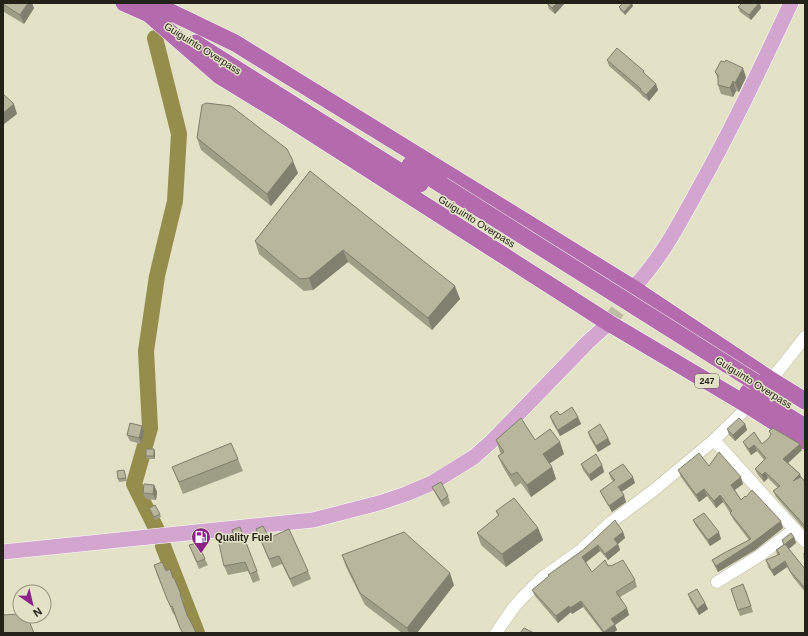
<svg xmlns="http://www.w3.org/2000/svg" width="808" height="636" font-family="Arial,sans-serif">
  <style>
    .lines { fill: none; stroke-linecap: round; stroke-linejoin: round }
    .river { stroke: #948d4c; stroke-width: 16 }
    .major-tunnel { stroke: #bdbba3; stroke-width: 15; stroke-dasharray: 15 8; stroke-linecap: butt }
    .minor-casing { stroke: #bbb99f; stroke-width: 13 }
    .major-casing { stroke: #fff; stroke-width: 16 }
    .highway-casing { stroke: #fff; stroke-width: 18 }
    .minor { stroke: #fff; stroke-width: 12 }
    .major { stroke: #d2a6ce; stroke-width: 15 }
    .highway { stroke: #b46bae; stroke-width: 17 }
    .highway-bridge-casing { stroke: #fff; stroke-width: 18; stroke-linecap: butt }
    .highway-bridge { stroke: #b46bae; stroke-width: 17 }
    .wall { fill: #9e9d86 }
    .shaded-wall { fill: #817f6d }
    .building { fill: #b8b69c; stroke: #817f6d }
    .labels { text-anchor: middle; stroke-width: 3; stroke-linejoin: round; paint-order: stroke }
    .shield { fill: #e3e1c6; stroke: #5d5b4c; stroke-width: 1 }
    .shield-label { font-size: 9px; font-weight: bold; fill: #232218 }
    .street-label { font-size: 10px; fill: #232218; stroke: #e3e1c6 }
    .poi-label { font-size: 10px; font-weight: bold; fill: #232218; stroke: #e3e1c6; text-anchor: start }
  </style>
  <rect width="100%" height="100%" fill="#e3e1c6"/>
  <g class="lines">
    <path class="river" d="M155 38 179 134 175 201 157 276 146 351 150 428 134 484 158 532
      M163 546 197 633"/>
    <path class="major-tunnel" d="M609 323 631 291"/>
    <defs>
      <path id="minor" d="M771 380 805 337
        M714 440 805 541
        M717 582 759 556 795 529
        M496 633 514 607 523 597 542 578 580 551 610 523 654 490 714 440 749 406"/>
      <path id="major" d="M633 288C660 260 678 226 696 193 731 131 761 67 791 3
        M3 552 313 520 379 503 406 494 432 483 474 457 492 441 588 342 609 323"/>
      <path id="highway" d="M124 3 149 14 220 76 279 112 609 323 749 406 805 441
        M152 3 235 43 633 288 771 380 805 401
        M195 43 420 184
        M410 165 442 185
        M748 392 805 427"/>
    </defs>
    <use href="#minor" class="minor-casing"/>
    <use href="#major" class="major-casing"/>
    <use href="#highway" class="highway-casing"/>
    <use href="#minor" class="minor"/>
    <use href="#major" class="major"/>
    <use href="#highway" class="highway"/>
    <defs>
      <path id="highway-bridge" d="M442 185 755 382"/>
    </defs>
    <use href="#highway-bridge" class="highway-bridge-casing"/>
    <use href="#highway-bridge" class="highway-bridge"/>
  </g>
  <path class="wall" d="M3 3 34 8 24 24 4 12 3 8Z
    M547 3H565L555 14 549 9Z
    M742 3H760L761 4H760L761 8 751 20 740 12 738 7Z
    M633 6 625 15 620 10 619 7Z
    M607 60 645 74 656 84 658 90 649 101 642 96 641 94 609 66Z
    M715 72 746 77 739 92 736 91 733 97 721 94 718 85V79Z
    M197 138 298 173 271 206 201 150Z
    M310 171 460 299 432 330 348 262 313 290 304 291 259 254 255 241Z
    M560 415 578 417 581 424 560 436 552 422 550 416Z
    M745 424 747 430 735 441 729 435 727 429Z
    M769 431 802 450 788 463 800 474 801 477 805 482V530L776 497 773 491 778 488 768 478 764 482 758 475 755 469 764 460 757 451 751 455 746 448 743 442 762 444 769 438 771 434Z
    M144 432 141 444 130 441 127 435Z
    M588 432 611 444 598 452 590 438Z
    M496 440H535L564 454 549 464 552 467 556 479 531 497 521 483 515 487 503 467 498 456 501 454 500 452Z
    M155 452V459H147L146 456Z
    M238 459 243 471 183 494 172 467Z
    M581 464 602 465 604 472 591 481 583 470Z
    M709 466 743 484 735 490 741 500 783 528 755 550 718 572 715 567 712 560 749 540 733 519 730 513 723 502 716 508 707 496 699 502 681 477 678 470Z
    M125 473 127 481 119 482 118 479Z
    M609 473 635 483 621 492 626 502 612 512 603 497 600 491 614 482 611 479Z
    M154 485 157 492 156 500 146 499 143 493Z
    M432 487 448 496 450 503 443 507 435 493Z
    M149 508 160 514 161 517 155 520Z
    M496 511 538 528 543 540 506 567 481 545 477 533 498 516Z
    M693 520 721 539 710 546 696 526Z
    M256 529 269 538 308 571 311 579 293 587 282 564 272 568Z
    M232 530 257 571 260 580 253 583 248 571 228 575 224 566 235 539Z
    M623 532 625 538 618 544 620 550 608 560 600 551 586 562 592 572 611 566 635 580 637 587 620 597 629 615 615 625 617 630 613 633H603L583 607 572 614 571 612 558 623 535 596 532 590 549 576 548 575 583 550Z
    M794 537 796 543 789 549 805 569V592L793 577 787 567 774 576 768 567 766 560 777 555 776 550 784 545 782 540Z
    M189 545 205 559 208 565 199 569Z
    M342 555 454 585 417 633H402L365 605 346 567Z
    M166 571 173 578 181 594 184 601H182L187 615 196 633H182L174 614H173L170 606 156 572Z
    M731 589 746 590 753 612 740 616Z
    M688 594 705 603 708 609 699 615 690 600Z"/>
  <path class="shaded-wall" d="M28 3H32L34 8 24 24 20 15Z
    M557 3H565L555 14 552 8Z
    M632 3 633 6 625 15 624 12Z
    M758 3H760L761 4H760L761 8 751 20 749 15Z
    M743 68 746 77 739 92 735 83Z
    M733 81 736 91 733 97 730 88Z
    M656 84 658 90 649 101 646 95Z
    M14 104 17 114 3 125V113Z
    M293 161 298 173 271 206 267 194Z
    M343 250 348 262 313 290 309 278Z
    M455 286 460 299 432 330 428 318Z
    M578 417 581 424 560 436 558 430Z
    M745 424 747 430 735 441 733 435Z
    M142 426 144 432 141 444 139 438Z
    M608 438 611 444 598 452 596 446Z
    M560 442 564 454 547 465 543 454Z
    M800 444 802 450 786 465 783 459Z
    M754 445 757 451 751 455 749 449Z
    M154 449 155 452V459L154 456Z
    M602 465 604 472 591 481 589 475Z
    M552 467 556 479 531 497 527 485Z
    M765 472 768 478 764 482 762 475Z
    M800 474 802 480 793 481Z
    M633 477 635 483 620 493 618 487Z
    M741 477 743 484 733 491 731 485Z
    M154 485 157 492 156 500 153 494Z
    M704 489 707 496 699 502 696 495Z
    M624 495 626 502 612 512 609 506Z
    M720 495 723 502 716 508 714 501Z
    M781 521 783 528 755 550 718 572 716 566Z
    M538 528 543 540 506 567 502 554Z
    M623 532 625 538 618 544 620 550 608 560 605 554 614 539Z
    M719 532 721 539 710 546 708 540Z
    M794 537 796 543 786 551 784 545Z
    M598 545 600 551 584 564 582 557Z
    M785 561 787 567 774 576 772 570Z
    M450 573 454 585 417 633H409L407 628Z
    M581 601 583 607 572 614 570 608Z
    M705 603 708 609 699 615 697 609Z
    M569 606 571 612 558 623 556 616Z
    M627 608 629 615 615 625 617 630 613 633H604V632L611 619Z"/>
  <path class="building" d="M3 3H28L20 15 3 4Z
    M547 3H557L552 8Z
    M623 3H632L624 12 619 7Z
    M742 3H759L749 15 738 7Z
    M617 48 644 71 643 72 656 84 646 95 640 90 641 89 607 60Z
    M726 60 743 68 735 83 733 81 730 88 718 85V75L715 72 721 61 725 62Z
    M3 94 14 104 3 113Z
    M206 103 231 106 287 149 293 161 267 194 197 138 202 105Z
    M310 171 455 286 428 318 343 250 309 278 300 279 255 241Z
    M572 407 578 417 558 430 550 416 557 411 560 415Z
    M521 418 535 440 550 429 560 442 543 454 552 467 527 485 517 472 511 475 498 456 504 452 496 440Z
    M739 418 745 424 733 435 727 429Z
    M130 423 142 426 139 438 127 435Z
    M600 424 608 438 596 446 588 432Z
    M773 428 800 444 783 459 800 474 793 481 801 477 805 482V526L773 491 780 486 765 472 762 475 755 469 766 458 754 445 749 449 743 442 754 432 762 444 769 438 771 434 769 431Z
    M231 443 238 459 179 482 172 467Z
    M146 449H154V456H146Z
    M719 452 741 477 731 485 741 500 745 496 746 497 752 490 781 521 752 543 716 566 712 560 724 553 751 539 730 513 732 511 720 495 714 501 704 489 696 495 678 470 699 453 709 466Z
    M596 454 602 465 589 475 581 464Z
    M623 464 633 477 618 487 624 495 609 506 600 491 615 480 609 473Z
    M124 470 126 478 118 479 117 471Z
    M441 482 448 496 441 501 432 487Z
    M144 484 154 485 153 494 143 493Z
    M514 498 538 528 502 554 477 533 499 515 496 511Z
    M155 505 160 514 154 517 149 508Z
    M704 513 719 532 708 540 693 520Z
    M615 520 623 532 614 539 618 544 605 554 598 545 582 557 592 572 605 560 608 566 610 565 611 566 623 560 635 580 616 592 627 608 611 619 615 624 604 632 581 601 570 608 569 606 556 616 532 590 549 576 548 575 583 550Z
    M263 526 269 538 289 529 308 571 290 579 279 556 269 559 256 529Z
    M240 527 257 571 250 574 245 562 224 566 219 544 235 539 232 530Z
    M404 532 450 573 407 628 360 593 342 555Z
    M791 533 794 537 784 545 782 540Z
    M198 543 205 559 197 562 189 545Z
    M785 544 805 569V588L790 571 785 561 772 570 766 560 780 554 776 550Z
    M805 552V568L804 553Z
    M162 562 166 571 170 569 173 578H174L181 594H180L187 615 192 624 196 633H183L180 628 172 606 171 607 167 599 154 565Z
    M743 584 751 606 738 610 731 589Z
    M697 589 705 603 697 609 688 594Z
    M20 614V616H27L34 633H3V615Z
    M524 628 534 633H520Z"/>
  <defs>
    <symbol id="fuel-pin" viewBox="-11 -11 22 30"><path d="M0 17L-7.5 6A9.5 9.5 0 1 1 7.5 6Z" fill="#8d2388" stroke="#e3e1c6"/><path d="M-5.5-6h7V0h2V4h1.3V-2.5L3-4.5l.8-.8L6-3V5H2.5V1h-1V6h-7ZM-4.2-4.7v3.2H.2V-4.7Z" fill="#fff"/></symbol>
  </defs>
  <g fill-rule="evenodd">
    <use href="#fuel-pin" x="190" y="526" width="22" height="30"/>
  </g>
  <g class="labels">
    <rect class="shield" x="695" y="374" width="24" height="14" rx="3"/>
    <g class="shield-label">
      <text x="707" y="384">247</text>
    </g>
    <g class="street-label">
      <text transform="translate(203 48) rotate(32)" y="4">Guiguinto Overpass</text>
      <text transform="translate(477 221) rotate(32)" y="4">Guiguinto Overpass</text>
      <text transform="translate(754 382) rotate(32)" y="4">Guiguinto Overpass</text>
    </g>
    <g class="poi-label">
      <text x="215" y="541">Quality Fuel</text>
    </g>
  </g>
  <rect width="808" height="636" fill="none" stroke="#232218" stroke-width="8"/>
  <g transform="translate(32 604) rotate(146)"><circle r="19" fill="#e3e1c6" stroke="#969580"/>
  <path d="M0-3L7 15L0 10L-7 15Z" fill="#8d2388"/>
  <text y="-6" font-size="11" font-weight="bold" text-anchor="middle" fill="#232218">N</text>
  </g>
</svg>
